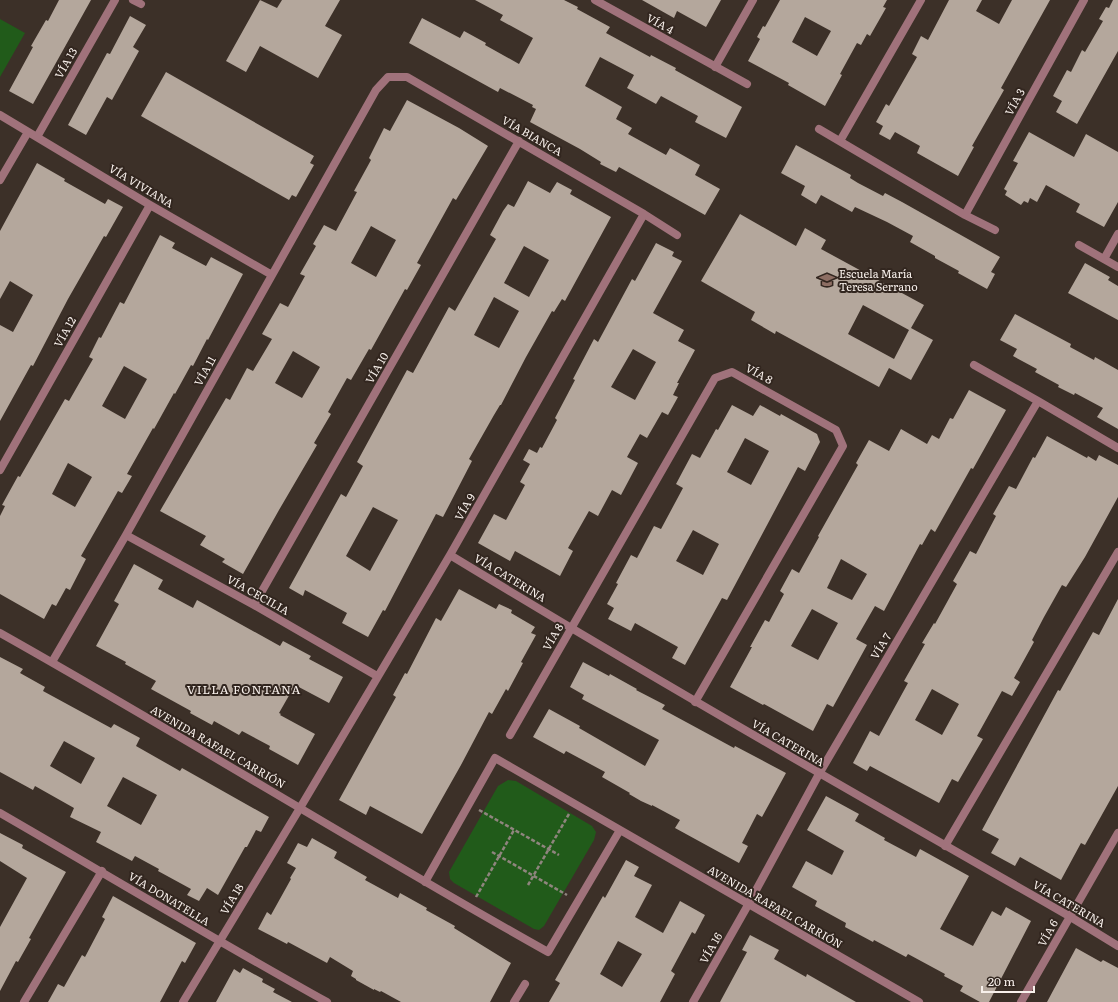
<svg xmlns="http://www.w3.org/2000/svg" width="1118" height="1002" font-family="Literata,serif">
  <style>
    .green { fill: #215b1a }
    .building { fill: #b4a79c; fill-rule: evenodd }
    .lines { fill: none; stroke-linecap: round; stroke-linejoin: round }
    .path { stroke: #8f857e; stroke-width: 2.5; stroke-dasharray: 4 2; stroke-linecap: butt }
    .street { stroke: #a0727b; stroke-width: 8 }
    .labels { text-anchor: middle; stroke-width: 4; stroke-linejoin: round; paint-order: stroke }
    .street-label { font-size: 11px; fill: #f8f0eb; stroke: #32261f }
    .poi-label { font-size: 11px; fill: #f8f0eb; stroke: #32261f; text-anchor: start }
    .neighbourhood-label { font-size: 12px; letter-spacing: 1px; fill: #f8f0eb; stroke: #32261f }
  </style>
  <rect width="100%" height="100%" fill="#3c3028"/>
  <path class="green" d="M0 19 25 33 0 77Z
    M508 780 516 781 592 826 596 832 594 840 544 926 539 930 534 929 454 883 450 879 449 872 498 786Z"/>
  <path class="building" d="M59 0H91L33 104 9 91 33 47 31 46 46 20 48 21Z
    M260 0 277 8 282 0H340L325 26 342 35 318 78 260 46 246 72 226 61Z
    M475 0H564L578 7 577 9 610 27 606 33 650 57 651 55 676 68 675 70 742 107 726 138 695 122 698 116 661 96 656 104 627 88 634 75 600 57 585 86 622 107 616 119 632 128 628 134 666 155 670 148 700 165 695 175 720 189 705 215 619 167 616 172 600 164 601 162 580 149 530 122 536 109 532 107 533 105 500 88 498 92 409 43 422 18 460 38 464 31 486 43 485 45 519 64 533 38 500 20 503 15Z
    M642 0H721L706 27 677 11 674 18Z
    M780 0H887L883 7 886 8 870 36 867 34 861 45 857 43 840 74 842 75 825 106 788 85 789 83 748 61 760 39 757 37 763 26 765 27ZM805 17 831 31 817 56 792 42Z
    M949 0H982L976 11 999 24 1012 0H1050L1001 88 1004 90 972 146 974 147 958 176 917 153 920 146 895 132 890 140 879 134 883 126 876 122 886 104 889 106 917 57 912 54 921 36 928 40Z
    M1113 0H1118V51L1077 124 1056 112 1062 101 1053 96 1067 70 1071 72 1082 50 1085 52 1103 21 1099 19 1106 7 1109 8Z
    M130 16 146 25 133 47 139 51 112 100 107 97 86 135 68 125 107 53 110 54Z
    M166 72 314 156 310 163 314 165 296 197 292 195 289 200 141 116Z
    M407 100 459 128 488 146 456 200 453 198 417 263 421 265 407 290 405 289 371 350 369 349 351 380 347 378 328 412 331 414 314 443 317 445 279 510 243 574 222 562 225 559 200 545 206 536 160 511 226 398 230 400 247 368 253 371 272 339 262 334 280 303 288 307 305 276 300 274 316 246 313 244 324 225 336 231 357 192 354 191 371 160 369 158 384 128 390 131ZM371 226 396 240 376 277 351 263ZM293 351 320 367 302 398 275 383Z
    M1029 132 1074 157 1086 134 1118 152V202L1104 227 1076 212 1080 204 1046 185 1037 202 1030 198 1028 203 1024 201 1021 205 1005 195 1007 191 1004 189 1018 163 1013 161Z
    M796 145 851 175 850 178 858 183 883 196 885 193 902 202 1000 257 991 272 995 274 987 289 958 273 959 271 935 258V256L910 242 913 236 887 222 855 207 852 212 821 195 816 204 801 195 805 186 781 173Z
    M37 163 65 179 64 181 105 204 108 199 123 207 106 237 104 236 68 299 33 366 31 365 0 421V325L13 332 33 295 10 281 0 299V231Z
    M528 181 550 193 557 182 572 190 570 194 611 217 565 301 562 299 554 312 552 311 526 357 501 405H500L494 415 469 459 472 461 443 517 436 514 385 611 383 610 368 637 342 623 347 613 305 590 303 596 289 588 341 494 346 497 363 466 357 462 407 370 413 373 449 307 455 311 496 239 490 235 503 211 508 204 514 207ZM524 246 549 260 529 297 504 283ZM494 297 519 311 499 348 474 335ZM373 507 398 520 370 571 346 556Z
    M740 214 796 246 805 228 826 240 821 249 924 305 911 328 933 340 911 380 889 368 879 387 776 331 775 334 751 320 755 312 701 281ZM863 305 909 330 894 359 848 334Z
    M160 235 175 243 172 248 206 266 211 257 243 274 208 340 207 339 193 366 191 365 175 394 174 393 154 429 153 428 127 474 132 476 122 493 118 491 81 556 86 559 70 590 66 588 56 606 52 604 44 619 0 594V516L5 506 2 505 18 476 20 477 65 399 69 401 93 359 89 357 99 337 101 338 120 302 124 304ZM124 366 147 379 125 419 102 406ZM68 463 92 477 75 507 52 494Z
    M656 243 674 252 672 256 682 261 653 313 684 330 678 341 695 350 677 383H679L673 395 678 397 668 415 662 412 647 438 640 434 627 457 638 463 621 495 612 490 598 516 589 511 568 548 573 551 560 576 515 551 510 561 478 543 494 514 506 520 525 485 520 482 530 464 523 460 529 449 537 453 540 447 542 448 557 420 555 418 575 380 573 379 594 339 598 342 632 279 635 281ZM633 349 656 362 635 400 611 387Z
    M1085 263 1110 277 1108 280 1118 286V320L1068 293Z
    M1015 314 1071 344 1070 347 1094 360 1095 357 1118 370V429L1097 417 1103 408 1075 393 1074 395 1058 387 1059 385 1035 372 1037 369 1013 356 1017 349 1000 340Z
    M969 390 1006 410 973 469 971 468 935 532 931 529 922 545 920 544 884 611 875 606 856 639 867 645 833 707 827 704 813 731 764 704 763 705 730 687 752 647H750L765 620 769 622 784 594 780 591 792 569 799 573 819 537 818 536 858 465 856 463 869 440 889 451 901 429 927 444 932 435 939 439 950 418 953 419ZM841 559 867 574 852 600 827 588ZM812 609 838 623 818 660 791 646Z
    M732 405 753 416 760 405 780 416 781 414 817 434 820 442 805 471 798 467 727 600 722 598 685 665 672 658 678 647 635 623 631 631 608 619 614 608 607 604 618 584 616 583 631 555 637 558 654 526 661 529 683 488 676 484 692 454 700 458 716 429 718 430ZM745 438 769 451 751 485 727 472ZM693 530 719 544 703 575 676 561Z
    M1047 436 1087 458 1088 456 1096 461 1099 455 1118 465V497L1085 557 1066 587 1062 585 1044 617 1032 640 1034 642 1014 678 1020 682 1012 696 1002 691 977 736 983 739 976 751 958 782 952 779 939 803 870 766 867 771 853 763 870 731 879 736 908 683 904 681 925 644 922 643 934 623 935 624 957 584 953 581 970 551 976 554 996 516 993 514 1009 486 1016 489 1033 457 1035 458ZM932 689 959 704 942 735 915 720Z
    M134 564 163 580 158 589 193 608 197 600 280 646 283 641 311 656 309 659 343 677 329 703 295 685 279 713 281 714 280 715 315 734 298 765 269 749 270 746 242 731 239 735 214 721 212 725 190 713 191 711 151 689 156 681 125 664 126 662 96 646 119 604 114 601Z
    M459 589 496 609 499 604 512 610 511 613 535 627 531 633 536 635 521 662 523 663 508 691 506 689 492 714 489 712 461 765 422 834 370 806 366 815 339 800 396 697 393 695 405 673 407 674 436 618 441 621Z
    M1118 599V786L1085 845 1081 843 1061 880 1020 857 1015 866 991 853 999 839 982 830 1058 690 1060 691 1093 632 1099 635Z
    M0 657 23 669 20 673 45 687 43 691 111 728 114 724 140 738 136 746 180 771 182 768 269 817 261 832 256 830 247 847H245L218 895 207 888 199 901 187 895 191 889 158 871 159 869 135 856 132 861 96 842 101 832 70 817 74 808 35 786 33 790 0 772ZM64 741 95 758 81 784 50 766ZM123 777 157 795 141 825 107 806Z
    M583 662 609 676 610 674 637 689 636 690 665 705 662 709 734 748 735 746 786 773 762 817 757 814 742 843 748 846 739 863 675 828 680 820 652 805V806L641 801 629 794 630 793 602 777 605 772 566 751 564 754 533 737 549 709 580 726 579 728 645 766 659 740 582 699 584 695 570 687Z
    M826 796 859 814 855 821 885 838 884 840 916 857 920 849 969 876 940 929 973 946 992 911 1001 916 1006 907 1031 921 989 1002H980L960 991 963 986 944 976 945 974 908 954 906 957 874 940 873 942 845 927 846 923 815 906 817 901 792 887 806 861 832 875 844 851 807 830Z
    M0 833 23 845 22 848 66 872 29 938 31 939 18 962 16 961 0 991V927L27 878 0 861Z
    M312 838 337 852 334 858 367 877 365 880 398 898 400 893 427 908 426 910 455 926 454 928 511 963 490 1002H401L381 991 380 992 374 989V990L356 980V979L351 976 353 971 330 957 327 963 288 942 287 944 258 929 267 912 271 915 291 879 290 878 296 868 287 863 298 843 307 847Z
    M626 860 639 867 634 876 652 885 635 917 663 933 680 901 705 915 695 934 692 932 671 971 675 974 660 1002H549L560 983 555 980 603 896 605 898ZM618 941 642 954 622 987 600 974Z
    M113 896 196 943 185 963 182 961 160 1002H48L58 984 64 987 82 955 85 957 105 919 102 917Z
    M750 935 779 950 774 959 806 977 807 974 856 1002H720L747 952 742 950Z
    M1076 948 1101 962 1103 960 1118 968V1002H1047Z
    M243 968 263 979 262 982 275 989 273 992 292 1002H216L234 969 240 973Z"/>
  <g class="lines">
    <path class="path" d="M479 810 559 855
      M492 852 567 895
      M528 885 569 814
      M476 897 514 830"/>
    <path class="street" d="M133 0 141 4
      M595 0 747 84
      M715 67 753 0
      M0 115 150 205 272 275
      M819 129 965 215 995 230
      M37 137 115 0
      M840 141 921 0
      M0 180 28 132
      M965 215 1084 0
      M1079 245 1118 267
      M1104 259 1118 234
      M974 365 1038 401 1118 448
      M0 470 150 205
      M126 535 254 605 377 676
      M450 555C654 679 862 798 1069 916L1118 946
      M254 605 519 141
      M0 633C185 737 364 849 548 952L620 830
      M52 662 126 535 376 90 388 77H407L644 214 677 235
      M510 735 715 378 732 372 836 430 843 446 695 702
      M0 813C109 876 217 941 327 1002
      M945 846 1118 552
      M425 882 495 758 919 1002
      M24 1002 102 871
      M183 1002 300 808 450 555 644 214
      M514 1002 525 984
      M693 1002 748 905 819 774 1038 401
      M1021 1002 1118 833"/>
  </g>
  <defs>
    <symbol id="school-bare" viewBox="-9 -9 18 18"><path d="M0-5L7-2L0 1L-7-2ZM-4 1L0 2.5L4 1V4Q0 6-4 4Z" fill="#8d6e63" stroke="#32261f" stroke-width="2.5" paint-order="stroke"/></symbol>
  </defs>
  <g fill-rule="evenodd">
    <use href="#school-bare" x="816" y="269" width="22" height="22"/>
  </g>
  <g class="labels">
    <g class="street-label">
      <text transform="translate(660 24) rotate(29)" y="4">VÍA 4</text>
      <text transform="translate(66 63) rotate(-60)" y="4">VÍA 13</text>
      <text transform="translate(1015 102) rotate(-61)" y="4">VÍA 3</text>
      <text transform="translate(532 136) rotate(30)" y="4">VÍA BIANCA</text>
      <text transform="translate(141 186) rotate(31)" y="4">VÍA VIVIANA</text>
      <text transform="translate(65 332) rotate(-61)" y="4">VÍA 12</text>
      <text transform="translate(377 368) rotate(-60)" y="4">VÍA 10</text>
      <text transform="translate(205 371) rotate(-61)" y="4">VÍA 11</text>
      <text transform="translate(759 374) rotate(29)" y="4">VÍA 8</text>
      <text transform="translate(465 507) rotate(-60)" y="4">VÍA 9</text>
      <text transform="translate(510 578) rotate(31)" y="4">VÍA CATERINA</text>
      <text transform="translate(258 595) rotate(29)" y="4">VÍA CECILIA</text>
      <text transform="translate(553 637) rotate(-60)" y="4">VÍA 8</text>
      <text transform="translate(881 646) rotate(-59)" y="4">VÍA 7</text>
      <text transform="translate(788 743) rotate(30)" y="4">VÍA CATERINA</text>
      <text transform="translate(218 747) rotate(30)" y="4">AVENIDA RAFAEL CARRIÓN</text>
      <text transform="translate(169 899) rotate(31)" y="4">VÍA DONATELLA</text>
      <text transform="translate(232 899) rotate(-59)" y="4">VÍA 18</text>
      <text transform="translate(1069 904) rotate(30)" y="4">VÍA CATERINA</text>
      <text transform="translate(775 907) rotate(30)" y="4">AVENIDA RAFAEL CARRIÓN</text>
      <text transform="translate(1048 933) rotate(-61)" y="4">VÍA 6</text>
      <text transform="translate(711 948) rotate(-60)" y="4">VÍA 16</text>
    </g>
    <g class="poi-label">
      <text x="839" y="278">Escuela María<tspan x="839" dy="13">Teresa Serrano</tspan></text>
    </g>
    <g class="neighbourhood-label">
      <text x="244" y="694">VILLA FONTANA</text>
    </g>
  </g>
  <path d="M982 986v6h52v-6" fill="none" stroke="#f8f0eb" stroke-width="2"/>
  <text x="988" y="986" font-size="12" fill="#f8f0eb" stroke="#32261f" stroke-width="3" paint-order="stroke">20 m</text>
</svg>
